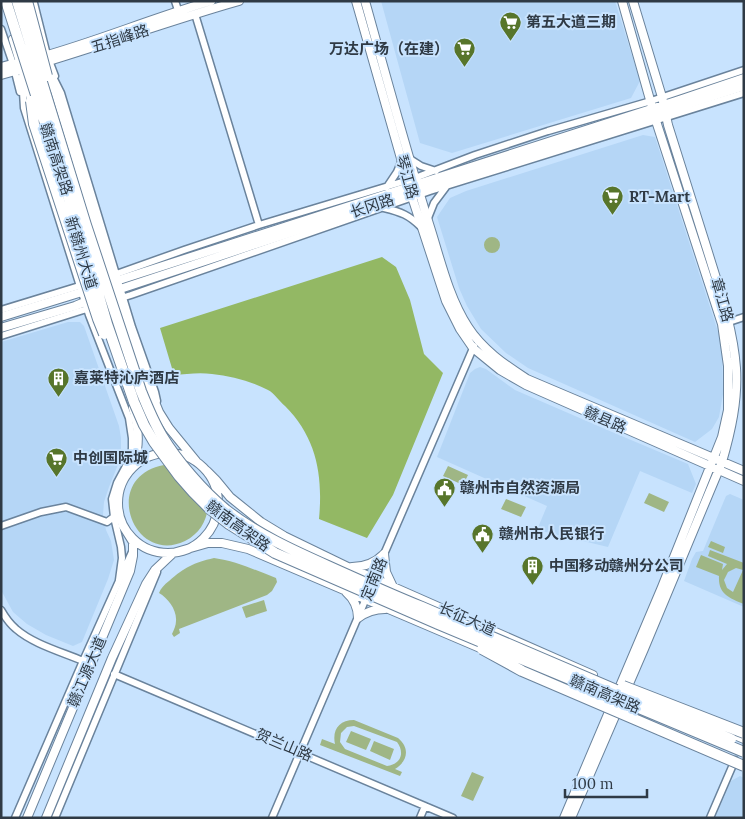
<svg xmlns="http://www.w3.org/2000/svg" width="745" height="819" font-family="Lora,'Noto Sans SC',serif">
  <style>
    .built { fill: #b5d6f6 }
    .green { fill: #9fb685; fill-rule: evenodd }
    .water { fill: #93b864 }
    .lines { fill: none; stroke-linecap: round; stroke-linejoin: round }
    .minor-casing { stroke: #6a839c; stroke-width: 9 }
    .major-casing { stroke: #6a839c; stroke-width: 10 }
    .minor { stroke: #fff; stroke-width: 6 }
    .major { stroke: #fff; stroke-width: 8 }
    .highway-bridge-casing { stroke: #6a839c; stroke-width: 12; stroke-linecap: butt }
    .highway-bridge { stroke: #fff; stroke-width: 10 }
    .labels { text-anchor: middle; stroke-width: 4; stroke-linejoin: round; paint-order: stroke }
    .poi-label { font-size: 15px; font-weight: bold; fill: #2f3a45; stroke: #c8e3fe; text-anchor: start }
    .street-label { font-size: 15px; fill: #2f3a45; stroke: #c8e3fe }
  </style>
  <rect width="100%" height="100%" fill="#c8e3fe"/>
  <path class="built" d="M381 1H615L640 81 631 98 452 153 420 143Z
    M643 135 655 137 722 344 723 394 719 417 712 429 695 442 528 368 506 353 481 329 467 306 459 288 437 217 450 198 466 191Z
    M68 322H80L84 326 119 426 121 438V450L117 467 109 487 104 502 103 515 106 530 111 541 114 560 108 579 82 642 73 646 46 635 27 624 13 612 1 590V342Z
    M480 367 486 369 515 390 612 432 688 464 696 484 692 493 640 471 608 547 537 530 547 506 437 457 470 373 475 369Z
    M730 494 744 500V607L684 581 692 559 696 552 703 551 726 496Z
    M740 776 744 778V815L743 818H715L731 781Z"/>
  <path class="green" d="M484 245a8 8 0 1 1 16 0a8 8 0 1 1-16 0Z
    M164 465H170L208 508C206 522 199 534 185 541 133 566 100 477 164 465Z
    M448 466 468 475 463 485 443 476Z
    M649 493 669 502 664 512 644 503Z
    M506 499 526 507 521 517 501 509Z
    M711 541 725 547 723 553 708 547Z
    M710 550 744 563V604C729 598 718 594 719 576L696 567 701 555 723 564 722 570 727 564 708 556ZM736 568 743 570 733 592 727 588 724 580 728 572Z
    M214 558C236 561 255 570 276 578L277 582 272 591 267 595 179 629 180 633 174 637 172 634C174 630 176 625 176 621 177 610 168 598 159 593 161 588 164 585 169 581 185 567 193 563 214 558Z
    M264 600 267 611 246 618 242 607Z
    M354 720 398 738C410 748 408 761 395 769L402 772 400 776 320 745 322 739 335 744C332 730 339 720 354 720ZM354 726 397 742C405 753 401 764 387 766L345 749 340 742 341 733 347 727Z
    M351 731 371 739 366 750 346 742Z
    M374 741 394 749 390 760 370 751Z
    M472 772 484 777 473 801 461 796Z"/>
  <path class="water" d="M382 257 396 267 410 300 424 354 443 373 393 495 367 538 319 519C323 476 317 438 285 406 279 401 274 393 268 390 251 381 231 376 212 374 200 372 186 374 174 375L160 328Z"/>
  <g class="lines">
    <defs>
      <path id="minor" d="M175 1 178 10
        M34 3 47 55 55 76
        M195 14 259 225
        M1 29 13 64 20 92
        M51 73 61 93 132 327 155 392 157 401
        M22 76 24 108 89 315 129 418 132 438V448L131 457 117 483 112 499 114 517 121 547 122 558 119 580
        M410 159 421 166 436 171
        M387 187 397 172 402 160
        M384 208C401 212 409 215 421 227
        M428 218 434 203 446 187
        M108 277 184 250 259 225 415 178 475 155 548 131 651 101 744 70
        M1 310 89 283
        M726 323 744 317
        M1 336 131 295 430 191 744 93
        M1 526 41 512 66 507 107 522 119 513
        M372 582 474 346
        M1 610C5 617 10 624 16 629 33 644 62 652 83 661
        M114 674 453 818
        M15 818 83 661 132 552
        M55 818 157 572
        M272 818 367 596
        M420 818 425 806
        M710 818 735 760"/>
      <path id="major" d="M356 1 412 197 446 301 460 329 473 348 500 370 526 385 744 481
        M365 1C386 76 406 150 429 224 440 258 448 296 468 327 482 349 505 365 527 379L744 471
        M13 39 33 105
        M37 58C96 42 152 18 211 1
        M39 64C106 44 172 20 239 1
        M1 67 23 61
        M47 70 55 91 120 305 152 395 159 412 169 428 196 461
        M1 75 26 68
        M46 144 61 190
        M105 294 411 193 744 86
        M1 317 82 292 113 282 679 100 744 78
        M1 328 75 306 94 298
        M118 503a50 50 0 1 1 100 0a50 50 0 1 1-100 0Z
        M207 471 216 480 230 497 261 522 284 536 348 567 593 675
        M126 476C129 471 133 467 134 462 140 445 138 425 133 408
        M384 554 386 572 393 587
        M352 567C364 567 375 563 384 554
        M346 592C354 599 358 607 358 618 366 612 375 609 385 609
        M725 731 744 739
        M27 818 130 571 133 556V542L123 526
        M46 818 112 658 146 584 155 570 173 553 208 543H222L248 549 487 651
        M564 818 662 587 722 437 728 410V366L722 324 656 121 622 1
        M571 818 644 649 722 462C731 431 738 400 736 368 733 327 719 288 707 249 694 208 681 166 668 125L662 97 633 1"/>
    </defs>
    <use href="#minor" class="minor-casing"/>
    <use href="#major" class="major-casing"/>
    <use href="#minor" class="minor"/>
    <use href="#major" class="major"/>
    <defs>
      <path id="highway-bridge" d="M6 1 88 258 107 324 134 402 144 425 154 442 179 476 193 492 210 509 229 524 275 553 438 624 744 752
        M17 1 86 225 141 391C147 406 153 421 162 436 177 461 203 491 226 510 257 534 292 550 328 566 359 580 390 594 422 607 525 651 628 695 731 739
        M27 1 47 76
        M31 101 34 124 98 319 104 334
        M482 649 522 671 744 766
        M623 686 744 733"/>
    </defs>
    <use href="#highway-bridge" class="highway-bridge-casing"/>
    <use href="#highway-bridge" class="highway-bridge"/>
  </g>
  <defs>
    <symbol id="supermarket-pin" viewBox="-11 -11 22 30"><path d="M0 17L-7.5 6A9.5 9.5 0 1 1 7.5 6Z" fill="#57752b" stroke="#c8e3fe"/><path d="M-6-5.5h2.5l.6 2H6L4.5 2H-2.5L-4.4-4H-6ZM-1.5 3.2a1.3 1.3 0 1 0 .1 0ZM3 3.2a1.3 1.3 0 1 0 .1 0Z" fill="#fff"/></symbol>
    <symbol id="building-pin" viewBox="-11 -11 22 30"><path d="M0 17L-7.5 6A9.5 9.5 0 1 1 7.5 6Z" fill="#57752b" stroke="#c8e3fe"/><path d="M-4-6H4V6H1V3H-1V6H-4ZM-2.5-4.3h1.7v1.8h-1.7ZM.8-4.3h1.7v1.8H.8ZM-2.5-1h1.7V.8h-1.7ZM.8-1h1.7V.8H.8Z" fill="#fff"/></symbol>
    <symbol id="civic-pin" viewBox="-11 -11 22 30"><path d="M0 17L-7.5 6A9.5 9.5 0 1 1 7.5 6Z" fill="#57752b" stroke="#c8e3fe"/><path d="M-.6-6.5H3V-4.5H.6V-3L4-1V1h2V6H-6V1h2V-1L-.6-3ZM-1.2 2.5V6h2.4V2.5Z" fill="#fff"/></symbol>
  </defs>
  <g fill-rule="evenodd">
    <use href="#supermarket-pin" x="498" y="10" width="25" height="34"/>
    <use href="#supermarket-pin" x="452" y="36" width="25" height="34"/>
    <use href="#supermarket-pin" x="600" y="184" width="25" height="34"/>
    <use href="#building-pin" x="46" y="366" width="25" height="34"/>
    <use href="#supermarket-pin" x="44" y="446" width="25" height="34"/>
    <use href="#civic-pin" x="432" y="476" width="25" height="34"/>
    <use href="#civic-pin" x="470" y="522" width="25" height="34"/>
    <use href="#building-pin" x="520" y="554" width="25" height="34"/>
  </g>
  <g class="labels">
    <g class="poi-label">
      <text x="526" y="27">第五大道三期</text>
      <text x="449" y="54" text-anchor="end">万达广场（在建）</text>
      <text x="629" y="202">RT-Mart</text>
      <text x="74" y="383">嘉莱特沁庐酒店</text>
      <text x="73" y="463">中创国际城</text>
      <text x="460" y="493">赣州市自然资源局</text>
      <text x="499" y="539">赣州市人民银行</text>
      <text x="549" y="571">中国移动赣州分公司</text>
    </g>
    <g class="street-label">
      <text transform="translate(120 39) rotate(-18)" y="5">五指峰路</text>
      <text transform="translate(56 159) rotate(72)" y="5">赣南高架路</text>
      <text transform="translate(407 177) rotate(74)" y="5">琴江路</text>
      <text transform="translate(372 206) rotate(-18)" y="5">长冈路</text>
      <text transform="translate(81 253) rotate(73)" y="5">新赣州大道</text>
      <text transform="translate(722 300) rotate(74)" y="5">章江路</text>
      <text transform="translate(605 420) rotate(24)" y="5">赣县路</text>
      <text transform="translate(238 526) rotate(36)" y="5">赣南高架路</text>
      <text transform="translate(374 579) rotate(-68)" y="5">定南路</text>
      <text transform="translate(467 619) rotate(24)" y="5">长征大道</text>
      <text transform="translate(87 672) rotate(-67)" y="5">赣江源大道</text>
      <text transform="translate(605 694) rotate(23)" y="5">赣南高架路</text>
      <text transform="translate(284 745) rotate(23)" y="5">贺兰山路</text>
    </g>
  </g>
  <rect width="745" height="819" fill="none" stroke="#2f3a45" stroke-width="5"/>
  <path d="M565 789v8h82v-8" fill="none" stroke="#2f3a45" stroke-width="2.5"/>
  <text x="572" y="789" font-size="15" fill="#2f3a45" stroke="#c8e3fe" stroke-width="4" paint-order="stroke">100 m</text>
</svg>
